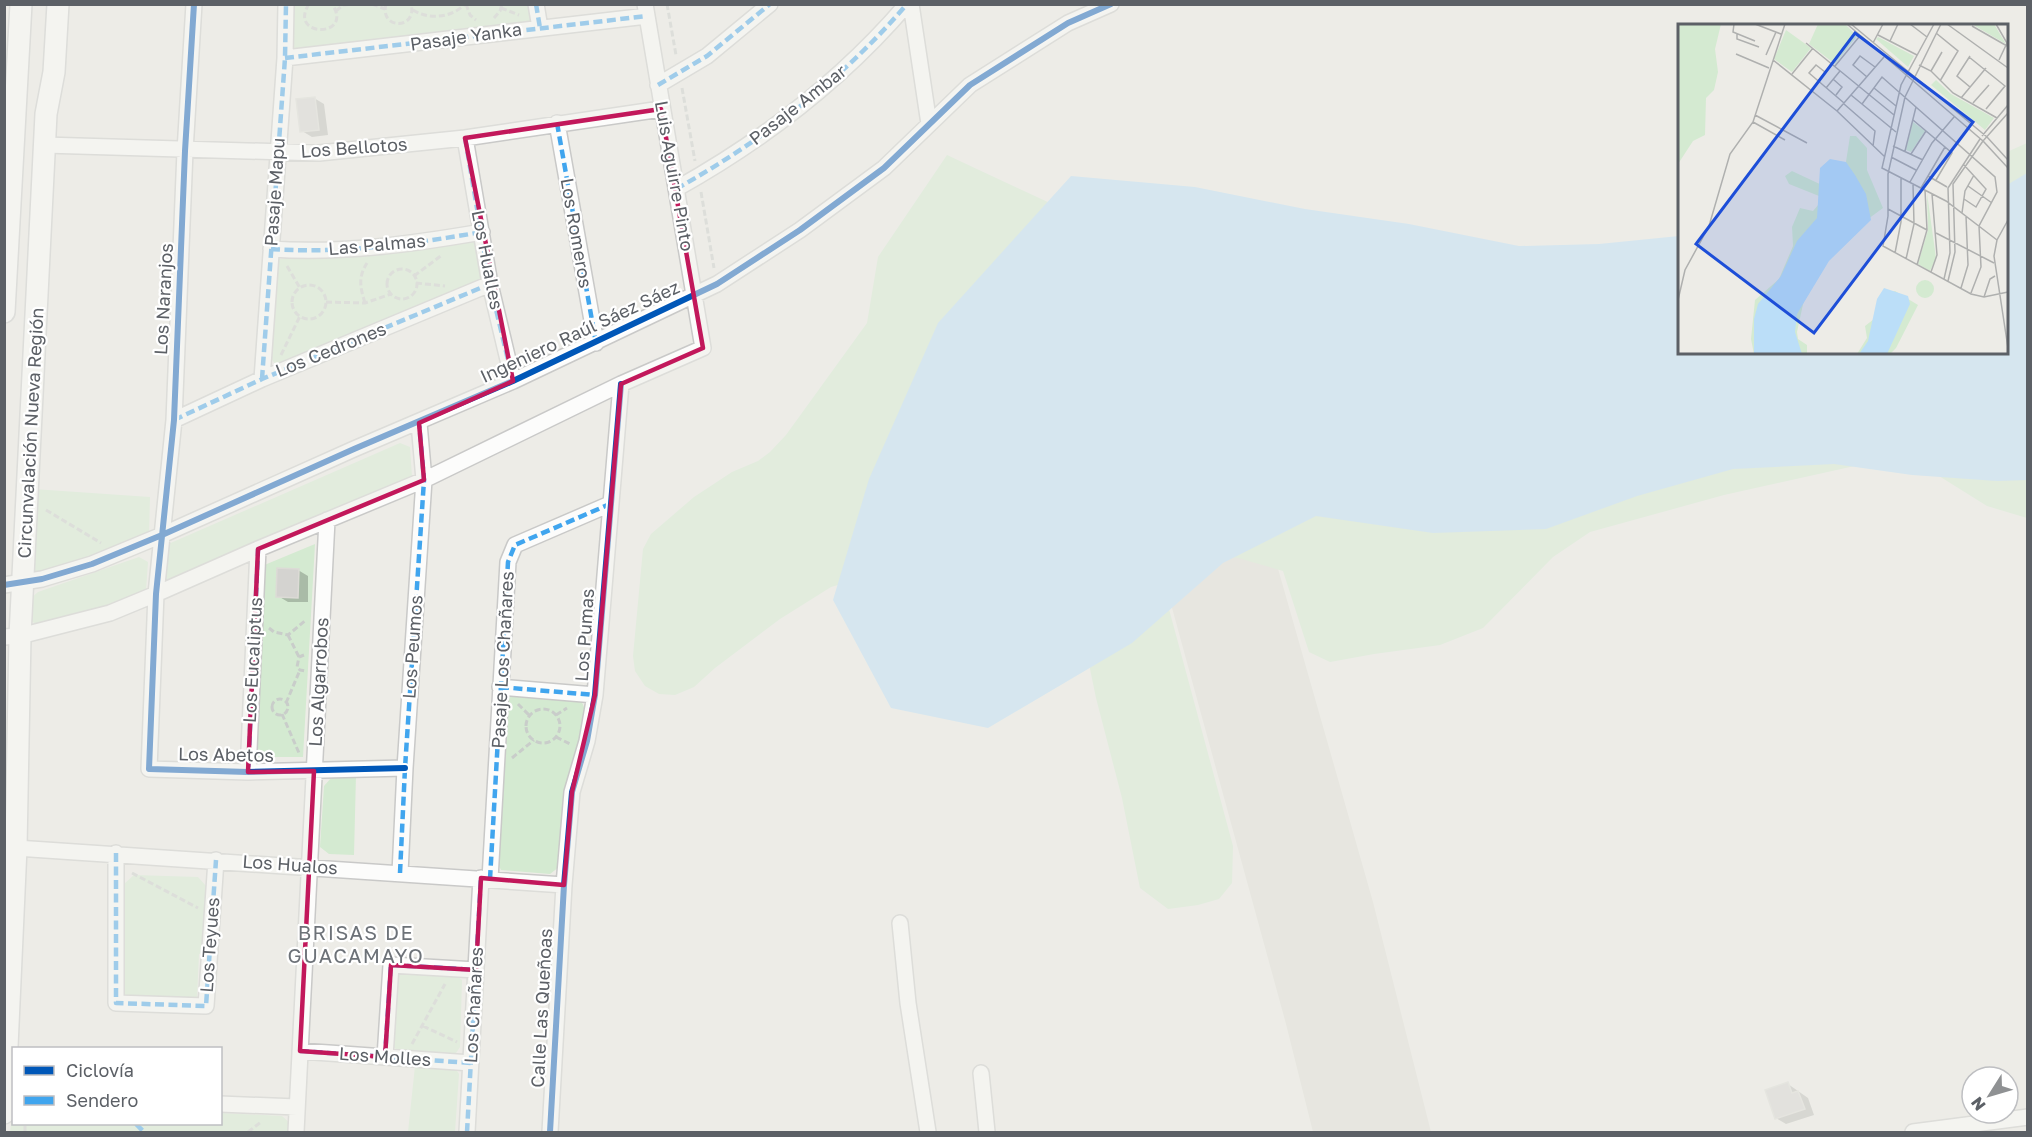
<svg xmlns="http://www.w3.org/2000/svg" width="2032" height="1137" font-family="'Golos Text',sans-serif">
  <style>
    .education { fill: #e0ded7 }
    .green { fill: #d4ead1 }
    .water { fill: #bbdef8 }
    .shadow { fill: #0003 }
    .building { fill: #d4d3d0; stroke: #dcdbd6; stroke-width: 1.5 }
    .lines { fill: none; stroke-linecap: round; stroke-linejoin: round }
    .street-casing { stroke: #c9c9c8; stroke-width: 18 }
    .secondary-casing { stroke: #c9cac9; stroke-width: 24 }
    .path { stroke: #c9cdca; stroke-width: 3; stroke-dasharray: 6 3; stroke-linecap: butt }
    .street { stroke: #fcfcfb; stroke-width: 15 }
    .secondary { stroke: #fcfcfb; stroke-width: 21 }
    .quiet { stroke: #40a5ee; stroke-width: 4.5; stroke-dasharray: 9 4.5; stroke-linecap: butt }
    .cycleway-casing { stroke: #fff; stroke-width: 10 }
    .cycleway { stroke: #0057b8; stroke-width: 6 }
    .marked { fill: none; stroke: #c2185b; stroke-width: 4.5; stroke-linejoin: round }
    .labels { text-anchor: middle; stroke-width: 4.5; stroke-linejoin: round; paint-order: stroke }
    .street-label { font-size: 18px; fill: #5c6066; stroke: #fff }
    .neighbourhood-label { font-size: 20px; letter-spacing: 1.5px; fill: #6d7278; stroke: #fff }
    .inset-road { fill: none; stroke: #afb0af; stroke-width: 1.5 }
    .view { fill: #1d4ed8; fill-opacity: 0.15; stroke: #1d4ed8; stroke-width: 3 }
    .inset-edge { fill: none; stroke: #5c6066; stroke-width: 3 }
  </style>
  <rect width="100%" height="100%" fill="#edece7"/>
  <path class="education" d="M1273 551 1373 902 1431 1132H1313L1286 1024 1160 564Z"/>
  <path class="green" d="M531 4 532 20 526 24 314 51 290 48V5Z
    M2027 143V518L1987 506 1939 476 1859 465 1724 495 1590 532 1553 557 1483 628 1440 645 1374 654 1330 662 1309 652 1283 571 1238 558 1209 555 1156 561 1233 846 1232 883 1219 899 1198 905 1168 909 1140 888 1122 798 1096 698 1080 620 873 575 831 587 780 619 715 668 694 687 675 695 659 694 645 686 635 671 633 656 643 549 651 534 694 497 732 472 758 461 770 452 786 435 867 323 878 257 947 155 1067 211 1680 352H2006L2007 152Z
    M474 242 483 282 279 369 270 357 278 259Z
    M400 443 410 447 412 477 170 579H162L166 545Z
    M33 489 150 497 149 536 59 567 29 576Z
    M315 544 303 757H255L262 566Z
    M139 557 148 562 146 590 83 614 36 625 29 618V600L38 592Z
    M510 693 581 701C595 720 571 766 566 787 560 807 561 845 559 867L550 874 501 870 497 862 505 698Z
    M356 775 354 855 329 854 320 847 324 786 332 777Z
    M134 875 198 877 207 887 202 953 199 954 197 998 123 995 125 950 124 884Z
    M401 972 457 976 462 980 460 1047 454 1056 401 1053 391 1045 396 979Z
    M415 1066 455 1068 459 1074 455 1132H408Z
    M13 1112 14 1124H220L221 1113 282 1116 292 1125 291 1132H10Z"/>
  <path class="water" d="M2027 173V480L1997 481 1912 475 1834 464 1733 469 1637 496 1546 529 1433 533 1316 516 1223 563 1132 643 988 728 891 708 833 600 869 479 938 323 1071 176 1195 187 1305 209 1409 224 1519 246 1599 244 1679 236 1680 352H2006L2007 185Z"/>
  <path class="shadow" d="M314 98 324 104 328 135 312 137 302 131Z
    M298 570 308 576V602H288L278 596Z
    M1788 1084 1808 1098 1814 1115 1786 1124 1776 1118Z"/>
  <path class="building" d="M315 97 319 130 300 132 296 99Z
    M277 568 299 569 298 598 276 597Z
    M1788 1082 1792 1093 1798 1091 1805 1109 1775 1119 1765 1090Z"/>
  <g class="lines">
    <defs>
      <path id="street" d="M194 4 185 151 174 420 156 594 149 769 248 772 405 768
        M536 4 540 28
        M911 4 929 124
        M285 58 647 16
        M658 85 707 56 770 4
        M557 123 596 343
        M465 138 490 284 513 381
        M44 145 319 153 465 138 661 109
        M676 189C762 141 843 79 907 4
        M271 249C341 254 412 244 482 232
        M262 379 285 58 286 4
        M174 420 262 379 490 284
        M4 585 42 579 92 564 162 535 354 449 513 381 717 284 800 230 884 168 970 85 1068 23 1111 4
        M4 637 20 636 110 613 156 594 258 549 424 480 621 384 703 348 645 4
        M500 687 595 695
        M248 772 258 549
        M16 848 564 885
        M116 853V1003L206 1006 216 860
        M400 873 405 768 424 480 419 423
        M490 879 508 562 515 545 610 504
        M900 923 908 1003 928 1132
        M300 1051 471 1063
        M385 1057 391 965 476 970
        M981 1073 987 1132
        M220 1104 297 1107
        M296 1132 327 520
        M467 1132 481 878
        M550 1132 564 885 572 792 587 741 595 695 621 384
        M1913 1132 2028 1117"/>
      <path id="secondary" d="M4 312 21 4
        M4 1113 16 848 20 636 46 114 54 72 58 4"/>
    </defs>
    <use href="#street" class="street-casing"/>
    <use href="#secondary" class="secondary-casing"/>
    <path class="path" d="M309 4C287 38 355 38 332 4
      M372 4 385 9
      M386 4C379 30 418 30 411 4
      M466 4 470 15 476 20
      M667 4 676 55
      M501 8 519 15
      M413 10C429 20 452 18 465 4
      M336 11 343 5 353 4
      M494 18 500 11 502 4
      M682 88 695 161
      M701 192 714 268
      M287 266 300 288
      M387 284a15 15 0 1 1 30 0a15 15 0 1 1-30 0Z
      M414 276 442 255
      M416 283 445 286
      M292 302a17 17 0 1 1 34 0a17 17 0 1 1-34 0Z
      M326 302 365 303 391 294
      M365 303C360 287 358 277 367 263
      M281 355 300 316
      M46 510 101 543
      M269 628 274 632 288 635 306 620
      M288 635 299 657
      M304 655 299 657 297 667 300 670 305 671
      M272 707a8 8 0 1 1 16 0a8 8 0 1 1-16 0Z
      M286 703 300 670
      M518 704 529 715
      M526 726a17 17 0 1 1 34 0a17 17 0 1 1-34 0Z
      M282 714 299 753
      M556 715 567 708
      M556 737 570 744
      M512 758 534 740
      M132 873 198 908
      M423 1026 457 1042
      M412 1044 445 984
      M25 1132V1124
      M248 1132 261 1122"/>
    <use href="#street" class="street"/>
    <use href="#secondary" class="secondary"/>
    <path class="quiet" d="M536 4 540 28
      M285 58 647 16
      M658 85 707 56 770 4
      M557 123 596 343
      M465 138 490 284 513 381
      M676 189C762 141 843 79 907 4
      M271 249C341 254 412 244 482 232
      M262 379 285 58 286 4
      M174 420 262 379 490 284
      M500 687 595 695
      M248 772 258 549
      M116 853V1003L206 1006 216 860
      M400 873 405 768 424 480 419 423
      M490 879 508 562 515 545 610 504
      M300 1051 471 1063
      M385 1057 391 965 476 970
      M136 1124 144 1132
      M467 1132 481 878"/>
    <defs>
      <path id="cycleway" d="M194 4 185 151 174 420 156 594 149 769 248 772 405 768
        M4 585 42 579 92 564 162 535 354 449 513 381 717 284 800 230 884 168 970 85 1068 23 1111 4
        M550 1132 564 885 572 792 587 741 595 695 621 384"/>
    </defs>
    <use href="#cycleway" class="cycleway-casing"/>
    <use href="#cycleway" class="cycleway"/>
  </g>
  <path d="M0 0H2032V1137H0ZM661 109 703 348 621 384 595 695 572 792 564 885 481 878 476 970 391 965 385 1057 300 1051 314 771 248 772 258 549 424 480 419 423 513 381 465 138Z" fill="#edece7" fill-opacity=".55" fill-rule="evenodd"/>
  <path class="marked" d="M661 109 703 348 621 384 595 695 572 792 564 885 481 878 476 970 391 965 385 1057 300 1051 314 771 248 772 258 549 424 480 419 423 513 381 465 138Z"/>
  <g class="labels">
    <g class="street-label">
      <text transform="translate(466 37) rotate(-8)" y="6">Pasaje Yanka</text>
      <text transform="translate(798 105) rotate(-38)" y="6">Pasaje Ambar</text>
      <text transform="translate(354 148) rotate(-4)" y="6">Los Bellotos</text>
      <text transform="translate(674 176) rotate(80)" y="6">Luis Aguirre Pinto</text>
      <text transform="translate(275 192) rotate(-86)" y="6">Pasaje Mapu</text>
      <text transform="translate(576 233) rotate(80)" y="6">Los Romeros</text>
      <text transform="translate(377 245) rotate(-5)" y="6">Las Palmas</text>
      <text transform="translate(487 260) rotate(79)" y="6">Los Hualles</text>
      <text transform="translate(164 299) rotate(-87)" y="6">Los Naranjos</text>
      <text transform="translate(580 332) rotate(-25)" y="6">Ingeniero Raúl Sáez Sáez</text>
      <text transform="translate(331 350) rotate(-22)" y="6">Los Cedrones</text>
      <text transform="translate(31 433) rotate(-87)" y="6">Circunvalación Nueva Región</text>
      <text transform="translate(585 635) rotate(-86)" y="6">Los Pumas</text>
      <text transform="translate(413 647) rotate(-86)" y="6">Los Peumos</text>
      <text transform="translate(253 660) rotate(-87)" y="6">Los Eucaliptus</text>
      <text transform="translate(503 660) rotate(-87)" y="6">Pasaje Los Chañares</text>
      <text transform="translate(319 682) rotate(-87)" y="6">Los Algarrobos</text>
      <text transform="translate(226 755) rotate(1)" y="6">Los Abetos</text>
      <text transform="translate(290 865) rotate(4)" y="6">Los Hualos</text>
      <text transform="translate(210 945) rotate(-86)" y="6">Los Teyues</text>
      <text transform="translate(474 1005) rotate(-87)" y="6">Los Chañares</text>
      <text transform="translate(542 1008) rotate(-87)" y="6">Calle Las Queñoas</text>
      <text transform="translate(385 1057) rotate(4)" y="6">Los Molles</text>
    </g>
    <g class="neighbourhood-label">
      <text x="356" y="940">BRISAS DE<tspan x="356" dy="23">GUACAMAYO</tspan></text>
    </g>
  </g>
  <g transform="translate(1678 24)">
    <rect width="330" height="330" fill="#edece7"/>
    <path d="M0 0H43L37 25 40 48 36 66 28 74 27 111 15 117 0 140ZM140 0H167L179 12 157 40 131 20ZM296 0H316L328 20 297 2ZM108 6 133 24 114 48 96 35ZM200 13 236 32 230 43 198 15ZM258 56 273 70 316 94 307 106 253 61ZM235 98 247 107 233 128 228 126ZM172 112H178L189 124V146L205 184 140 232 129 262 119 308 120 315 129 321V330H76L73 315 77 276 101 255 115 222 114 203 122 184 135 187 146 174 111 160 107 152 114 147 146 162 167 144ZM249 169 258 234 252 247 240 240 250 206ZM238 265a9 9 0 1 1 18 0a9 9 0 1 1-18 0ZM217 267 240 281 218 324 212 330H179L189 314 187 302 196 295 201 272Z" fill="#d4ead1"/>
    <path d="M152 135 168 138 177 151 188 170 193 196 151 237 119 290 117 308 124 330H76V295L80 280 103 252 119 217 139 194 142 144ZM206 264 230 272 232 280 209 330H181L190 317 199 275Z" fill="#bbdef8"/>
    <path class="inset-road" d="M56 0 55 8 77 17M77 0 103 10M169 0 305 117 330 89M173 0 309 113M232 0 249 13M256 0 223 61 204 144 268 177 319 216M263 0 227 73 210 150V192L205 222 293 270 306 273 330 268M269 0 330 44M318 0 329 19 321 36M294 2 329 22M258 9 280 27 262 57M59 10V15L81 23M200 11 239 31M212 17 220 0M128 19 216 91M195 19 205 0M58 30 91 44M88 31 98 8M292 32 279 52 292 63M291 33 327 62 308 85M95 36 159 87 207 133M241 41 253 47 275 69 319 94M157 42 181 13M253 47 264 28M147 48 138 41 131 49 166 79M114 50 135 24M189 53 175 41 182 32 197 43M155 55 164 63 158 71M140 57 154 40M148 64 162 47M196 64 218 82M173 71 218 108M283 74 308 44M295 79 311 61M166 80 197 107 195 122M184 80 204 53 317 153 319 168 301 202 303 243 293 269M159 87 206 33M77 91 129 119M235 96 274 129 258 156M75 98 107 116M304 112 330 81M309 113 330 136M215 122 245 136M227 127 238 83M233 130 248 107M213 133 238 146M250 152 269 163M232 158 254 119 276 93M290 162 314 179M243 164 267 123M286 175 298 183 308 165 286 141M210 185 249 206M284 189 287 167 296 151M330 196 319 216 316 232 330 324M258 209 316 239M217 229 223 198V154M228 235 236 200 235 160M239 241 249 206 247 166M253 248 259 231 254 170M266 255 272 229 270 164 302 115M270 257 277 228 275 160 305 117 330 144M283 264 290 241 288 192M306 273 312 255 317 252M0 276 7 246 31 202 52 130 75 98 107 0"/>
    <path class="view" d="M177 9 295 98 136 309 18 220Z"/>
    <rect width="330" height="330" class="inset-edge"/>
  </g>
  <rect width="2032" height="1137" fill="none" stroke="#5c6066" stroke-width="12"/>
  <rect x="12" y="1047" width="210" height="78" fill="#ffffff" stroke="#bebfc2" stroke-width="1.5"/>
  <rect x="24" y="1066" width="30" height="9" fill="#0057b8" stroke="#bebfc2" stroke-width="1.5"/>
  <text x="66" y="1077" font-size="18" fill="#5c6066">Ciclovía</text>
  <rect x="24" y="1096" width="30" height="9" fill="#40a5ee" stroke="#bebfc2" stroke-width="1.5"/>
  <text x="66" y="1107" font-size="18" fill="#5c6066">Sendero</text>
  <g transform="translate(1990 1095) rotate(233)"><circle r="28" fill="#ffffff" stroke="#bebfc2" stroke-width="1.5"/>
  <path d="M0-4.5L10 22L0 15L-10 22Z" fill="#8f9193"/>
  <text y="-9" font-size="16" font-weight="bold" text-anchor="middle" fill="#5c6066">N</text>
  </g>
</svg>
